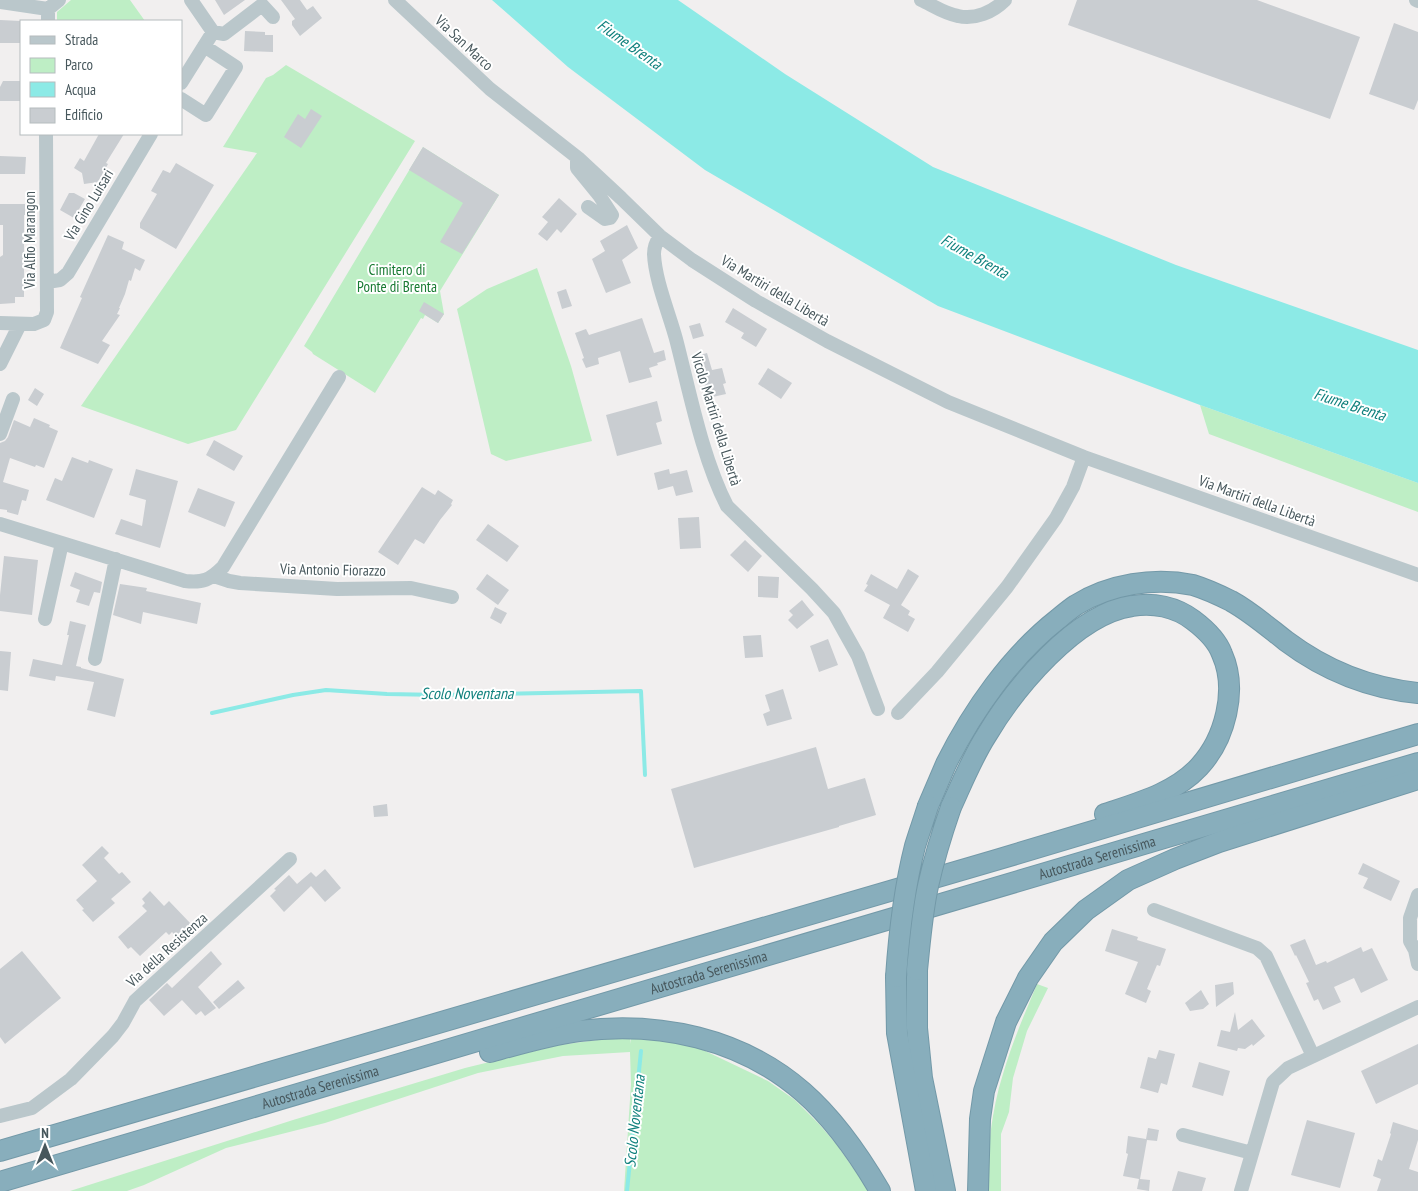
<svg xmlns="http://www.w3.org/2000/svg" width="1418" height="1191" font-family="'PT Sans Narrow',sans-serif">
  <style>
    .green { fill: #beeec5 }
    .water { fill: #8ceae6 }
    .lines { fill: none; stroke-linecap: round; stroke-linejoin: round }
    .stream { stroke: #8ceae6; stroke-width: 4 }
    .building { fill: #c9cdd1 }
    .highway-casing { stroke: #7399a8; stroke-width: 22 }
    .minor { stroke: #bac7cb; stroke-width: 14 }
    .highway { stroke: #88aebc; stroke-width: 20 }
    .highway-bridge-casing { stroke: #7399a8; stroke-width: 22; stroke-linecap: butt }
    .highway-bridge { stroke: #88aebc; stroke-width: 20 }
    .labels { text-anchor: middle; stroke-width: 4; stroke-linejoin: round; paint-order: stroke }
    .street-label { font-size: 15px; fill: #47575c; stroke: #fff }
    .park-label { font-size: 15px; fill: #197b33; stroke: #fff }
    .water-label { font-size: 16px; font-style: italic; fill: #10817d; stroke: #fff }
  </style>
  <rect width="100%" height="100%" fill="#f1efef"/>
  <path class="green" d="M71 0H130L145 21H57V12Z
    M286 65 415 141 236 430 188 444 81 406 257 153 223 147 266 78 273 75Z
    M423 147 499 195 440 291 444 314 438 323 425 315 423 319 421 318 375 393 313 354 312 352 304 346Z
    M537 268 571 366 592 441 506 461 491 454 457 309 487 289Z
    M1200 405 1418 483V512L1209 434Z
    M1037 984 1048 988 1027 1031 1013 1078 1009 1112 1001 1134V1191H985C988 1152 991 1111 1003 1074 1012 1043 1025 1013 1037 984Z
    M620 1037H630V1044L631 1037 682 1043 699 1048 768 1081 795 1100 819 1124 837 1145 869 1191H624L631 1084 630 1052 563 1056 478 1073 325 1123 226 1148 144 1185 127 1191H70L293 1120 465 1068 559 1045Z"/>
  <path class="water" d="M492 0H678L785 74 933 167 1176 265 1418 350V483L1200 405 938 306 705 170 568 67Z"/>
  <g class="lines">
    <path class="stream" d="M212 713 293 695 326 690 387 694 442 695 641 691 645 775
      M627 1191 641 1051"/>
  </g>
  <path class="building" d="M215 0H245L224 15Z
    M281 0H300L307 10 313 6 322 18 300 36 292 25V21L295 19Z
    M1077 0H1257L1360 37 1330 119 1068 25Z
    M0 20 21 21V43H0Z
    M1394 23 1418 32V100L1414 110 1369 94Z
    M245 31 265 32V35H273V52L244 51Z
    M3 81H21V101H0V87Z
    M311 109 322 116 301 148 284 137 298 114 305 119Z
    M99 134H124L106 163 108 164 98 182 84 184 82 173 74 168 80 158 84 161Z
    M423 147 499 195 462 254 440 242 463 203 409 170Z
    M0 156 26 157 25 174H0Z
    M176 163 214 185 176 249 140 228V223L157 194 151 191 163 170 170 173Z
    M69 193H74L85 199 74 218 60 210Z
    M559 198 577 214 561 233 557 229 547 241 538 234 548 222 542 217Z
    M0 204H25V215H24V297H15V303L0 304V257L3 255V225H0Z
    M627 225 638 248 622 260 631 283 606 293 592 259 605 251 600 241Z
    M108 235 124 242 122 249 145 260 140 271 135 268 131 281 129 280 125 294 119 308H120L117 314 120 315 102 341 110 345 98 364 60 348 82 298 80 297Z
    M566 289 572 306 562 309 557 292Z
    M424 302 444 314 438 323 419 311Z
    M733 308 767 329 756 347 741 338 744 333 725 322Z
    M642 318 654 353 664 350 666 360 657 363 658 365 649 368 652 377 629 383 620 351 598 358 599 364 586 368 582 359 584 358 575 333 586 329 589 335Z
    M700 323 704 336 693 339 689 326Z
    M707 353 712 370 722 368 726 383 723 384 726 394 708 398 697 356Z
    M768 368 792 383 781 399 758 384Z
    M35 388 44 394 37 406 28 400Z
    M657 401 662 421 656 423 662 444 617 456 606 415Z
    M34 418 50 425 49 427 58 431 44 468 36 465 35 467 10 458 3 482 29 490 26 501 22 500 18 515 7 512V510L0 509V443L5 441 8 437 14 420 30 427Z
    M214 440 243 456 234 471 206 455Z
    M72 457 88 463 89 460 113 469 94 518 46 500 55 478 62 481Z
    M136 469 178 481 160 548 115 534 121 519 142 526 146 500 129 495Z
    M669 469 670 474 687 470 693 492 676 496 673 486 658 490 654 473Z
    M422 487 435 495 438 490 453 500 451 504 452 505 440 520 424 544 415 539 398 565 378 552Z
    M198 488 235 502 225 527 188 512Z
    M699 517 701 548 680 549 678 518Z
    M488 524 519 546 507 562 476 540Z
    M745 540 762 556 748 572 730 555Z
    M4 556 38 560 32 615 0 611V595Z
    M908 569 919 576 901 605 910 611 908 615 915 619 908 632 883 618 890 605 864 591 868 585 866 584 871 574 897 589Z
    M75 572 102 582 100 593 94 592 89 606 76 602 80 590 70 586Z
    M487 574 509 590 498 605 476 589Z
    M758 576 779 577 778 598 758 597Z
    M120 584 147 588 146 591 201 603 197 624 143 612 141 624 113 615Z
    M802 600 814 615 797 629 788 620 793 615 789 611Z
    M495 607 507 613 501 624 490 618Z
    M70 621 86 625 76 666 81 667V668L124 679 115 717 87 710 94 682 56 676 55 681 29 676 33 659 62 665 69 635H67Z
    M761 635 763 657 745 658 743 636Z
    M828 639 838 665 819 672 810 646Z
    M0 651 11 652 8 691 0 690Z
    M783 689 792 719 767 726 763 714 770 711 765 695Z
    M816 747 828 789 865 778 876 815 839 826V827L694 868 671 789Z
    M387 804 388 816 374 817 373 806Z
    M102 846 109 853 104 858 119 874 122 872 131 882 111 899 115 903 93 922 82 910 84 909 76 900 97 881 82 865Z
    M1363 863 1400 881 1391 901 1363 888 1368 878 1358 874Z
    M325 869 341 888 325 902 311 886 284 912 270 896 276 890 274 889 289 875 297 884 311 872 316 877Z
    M150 891 164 906 169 901 192 925 187 930 191 935 182 943 172 932 169 935 166 932 140 956 131 947 128 949 118 937 147 911 142 906 145 903 142 899Z
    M1112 929 1138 937 1137 940 1166 949 1160 966 1157 965 1147 989 1151 991 1146 1003 1125 994 1138 962 1105 951Z
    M1305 939 1316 965 1326 961 1327 963 1361 947 1363 952 1372 948 1388 980 1361 993 1354 978 1334 987 1341 1002 1323 1010 1318 999 1314 1001 1306 983 1309 982 1296 955 1295 956 1290 945Z
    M22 951 61 998 5 1044 0 1037V969Z
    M211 951 222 964 198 987 216 1008 205 1016 201 1011 196 1015 182 1000 164 1016 149 1000 167 983 172 988Z
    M238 980 245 988 219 1009 213 1002Z
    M1233 982 1234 994 1216 1007 1215 985Z
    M1201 990 1209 1004 1203 1009 1190 1011 1185 1003Z
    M1235 1012 1238 1030 1252 1019 1265 1036 1253 1046 1252 1044 1245 1049 1238 1048 1237 1051 1217 1046 1221 1030 1230 1032Z
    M1418 1044V1084L1376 1104 1361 1071Z
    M1159 1050 1175 1054 1167 1085 1161 1083 1158 1093 1140 1088 1148 1057 1156 1059Z
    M1199 1062 1230 1071 1223 1096 1192 1087Z
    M1307 1120 1355 1133 1340 1188 1291 1175Z
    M1393 1122 1418 1130V1140L1409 1169 1418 1172V1191H1377L1381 1179 1373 1176 1378 1159 1382 1161 1391 1134 1390 1133Z
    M1148 1128 1159 1130 1157 1141 1147 1140 1140 1179 1150 1180 1149 1191 1137 1189 1139 1179 1123 1176 1128 1154 1126 1153 1128 1136 1146 1139Z
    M1178 1171 1206 1178 1202 1191H1172Z"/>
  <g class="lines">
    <defs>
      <g id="highway">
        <path d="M928 806C934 792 940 778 946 764 973 710 1011 656 1058 619 1064 614 1070 609 1076 605 1110 584 1154 577 1193 585 1206 589 1219 595 1231 601 1251 612 1268 627 1286 641 1326 671 1368 688 1418 693"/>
        <path d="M951 807C962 783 972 758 986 736 1014 689 1075 614 1132 606 1153 602 1176 607 1193 620 1205 629 1217 640 1222 654 1238 690 1225 739 1199 767 1175 793 1138 803 1105 814"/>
        <path d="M917 970V1028L922 1078 945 1191"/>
        <path d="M896 977 897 1033 926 1191"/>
        <path d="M490 1052C519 1044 549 1035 579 1031 659 1021 741 1038 803 1092 835 1120 859 1155 880 1191"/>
        <path d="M0 1151 996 860 1418 734"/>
        <path id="s1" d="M0 1182 1418 763"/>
        <path d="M978 1191 980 1119 984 1091 1006 1022 1028 978 1053 942 1086 910 1128 880 1175 859 1219 842 1418 779"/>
      </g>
    </defs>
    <use href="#highway" class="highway-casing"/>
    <path class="minor" d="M395 0 490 89 578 158 621 198 660 236 692 260 756 301 827 341 948 402 1084 457 1418 575
      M921 0C932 5 945 14 958 16 975 20 993 12 1005 0
      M1416 0 1418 1
      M0 2 48 9V21
      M48 9 59 0
      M213 32 224 34 262 5 273 17
      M181 83 213 32 191 0
      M181 99 206 115 236 67 204 46
      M577 161V168L599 195 612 215 610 218 605 219 588 207
      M660 236C656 242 654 247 654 254 655 280 669 313 676 339 690 393 702 457 727 506L812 589 834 613 858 656 878 709
      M47 282 60 280 68 273 151 134
      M0 323 34 324 44 320 47 312 46 134
      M0 364 20 324
      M0 434 13 399
      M0 524 185 581C203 583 210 580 223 567L339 377
      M214 576 229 581 240 583 337 589 411 588 452 597
      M45 619 62 543
      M95 659 116 559
      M898 713 937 672 1007 587 1056 518 1073 487 1084 457
      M1418 895 1410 918V941L1415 950 1418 964
      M1154 910 1257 948 1266 956 1313 1056
      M0 1116 32 1108 71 1079 113 1036 123 1023 135 1001 290 859
      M1183 1135 1252 1153
      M1241 1191 1273 1082 1288 1068 1418 1007"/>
    <use href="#highway" class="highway"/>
    <defs>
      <path id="highway-bridge" d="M917 970C920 942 922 914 928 886 934 859 942 833 951 807
        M896 977C899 933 904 889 915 846 919 833 924 819 928 806"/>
    </defs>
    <use href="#highway-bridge" class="highway-bridge-casing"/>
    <use href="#highway-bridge" class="highway-bridge"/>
  </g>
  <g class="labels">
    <g class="street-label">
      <text transform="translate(464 43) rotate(43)" y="5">Via San Marco</text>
      <text transform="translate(89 205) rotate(-59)" y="5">Via Gino Luisari</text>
      <text transform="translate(30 240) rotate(-90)" y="5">Via Alfio Marangon</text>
      <text transform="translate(775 291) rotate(31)" y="5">Via Martiri della Libertà</text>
      <text transform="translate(716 419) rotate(73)" y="5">Vicolo Martiri della Libertà</text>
      <text transform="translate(1257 501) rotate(20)" y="5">Via Martiri della Libertà</text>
      <text transform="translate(333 570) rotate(1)" y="5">Via Antonio Fiorazzo</text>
      <text dy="5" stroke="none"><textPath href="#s1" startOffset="1144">Autostrada Serenissima</textPath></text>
      <text transform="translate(167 950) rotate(-42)" y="5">Via della Resistenza</text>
      <text dy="5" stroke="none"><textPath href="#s1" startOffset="739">Autostrada Serenissima</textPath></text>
      <text dy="5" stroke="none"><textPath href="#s1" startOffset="334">Autostrada Serenissima</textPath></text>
    </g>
    <g class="park-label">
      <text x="397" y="275">Cimitero di<tspan x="397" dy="17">Ponte di Brenta</tspan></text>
    </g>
    <g class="water-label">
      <text transform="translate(630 44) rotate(35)" y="6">Fiume Brenta</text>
      <text transform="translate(975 256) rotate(29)" y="6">Fiume Brenta</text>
      <text transform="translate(1350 404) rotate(18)" y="6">Fiume Brenta</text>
      <text x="467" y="699">Scolo Noventana</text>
      <text transform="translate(634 1121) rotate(-84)" y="6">Scolo Noventana</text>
    </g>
  </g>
  <rect x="20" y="20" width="162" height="115" fill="#ffffff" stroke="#b5bcbe"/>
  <rect x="30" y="36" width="25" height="8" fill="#bac7cb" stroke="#b5bcbe"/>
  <text x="65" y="45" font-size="15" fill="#47575c">Strada</text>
  <rect x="30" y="58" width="25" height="15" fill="#beeec5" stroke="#b5bcbe"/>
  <text x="65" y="70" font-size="15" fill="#47575c">Parco</text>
  <rect x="30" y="82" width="25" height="15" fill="#8ceae6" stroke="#b5bcbe"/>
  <text x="65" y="95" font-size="15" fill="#47575c">Acqua</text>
  <rect x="30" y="108" width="25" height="15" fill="#c9cdd1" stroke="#b5bcbe"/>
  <text x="65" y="120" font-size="15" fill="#47575c">Edificio</text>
  <g transform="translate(45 1146)" stroke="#ffffff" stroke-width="4" paint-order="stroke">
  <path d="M0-4L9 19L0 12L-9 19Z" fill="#47575c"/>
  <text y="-8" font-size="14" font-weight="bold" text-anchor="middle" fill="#47575c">N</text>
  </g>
</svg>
